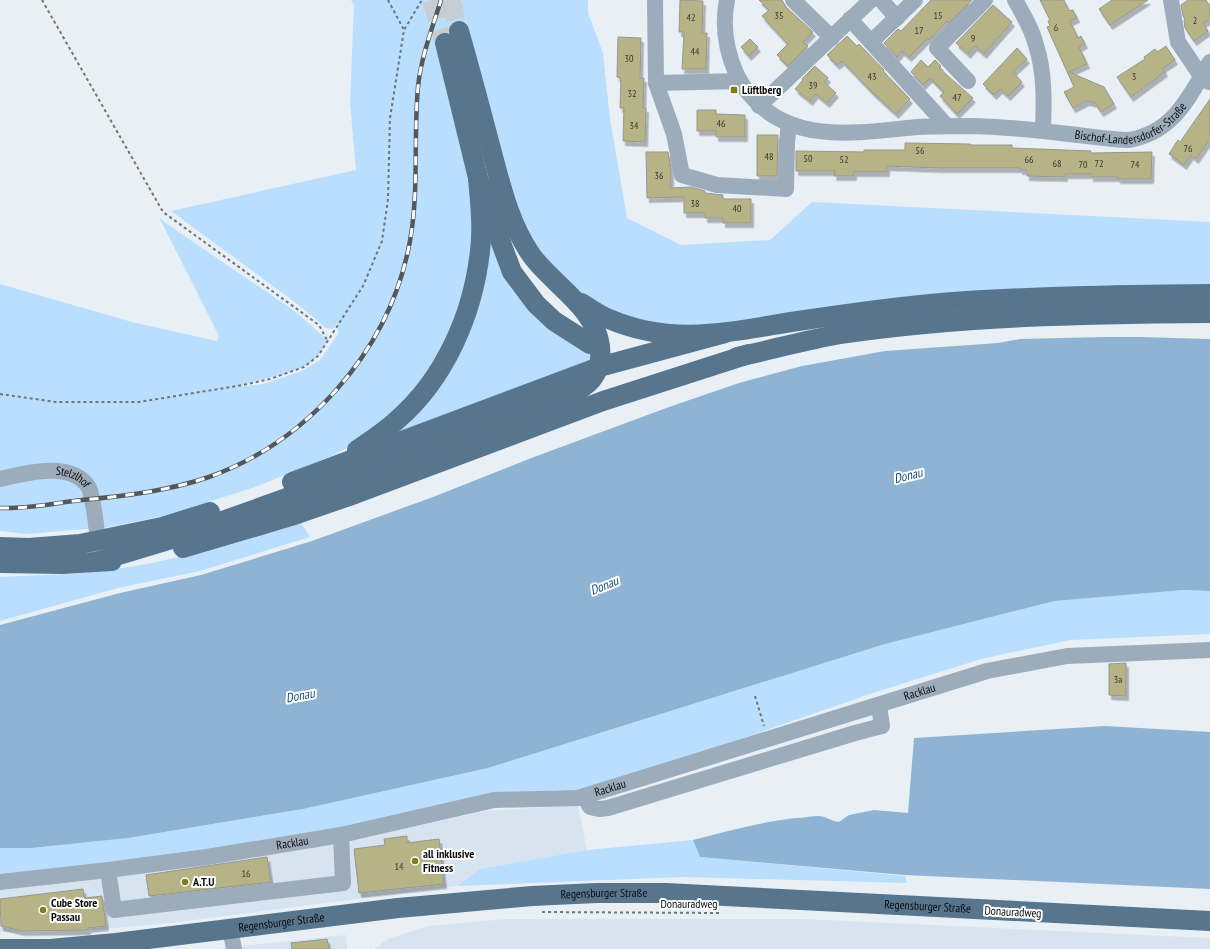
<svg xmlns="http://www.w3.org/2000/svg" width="1210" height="949" font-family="'PT Sans Narrow',sans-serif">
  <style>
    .built { fill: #d7e4f0 }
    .green { fill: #b9defe }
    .water { fill: #8fb4d3 }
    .building { fill: #b6b487; stroke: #97968e; filter: url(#shadow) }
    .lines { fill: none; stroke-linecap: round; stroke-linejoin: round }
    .major-tunnel { stroke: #c7ced3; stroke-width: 20; stroke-dasharray: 20 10; stroke-linecap: butt }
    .path { stroke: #6f7477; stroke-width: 2; stroke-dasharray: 3 3; stroke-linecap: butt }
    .minor { stroke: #9cacba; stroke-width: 16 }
    .major { stroke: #58758e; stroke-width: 20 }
    .rail-casing { stroke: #54585b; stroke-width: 4.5 }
    .rail { stroke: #fff; stroke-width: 3; stroke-dasharray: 9; stroke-linecap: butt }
    .poi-dot { fill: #827b22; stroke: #fff; stroke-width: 1.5 }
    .labels { text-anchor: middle; stroke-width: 4; stroke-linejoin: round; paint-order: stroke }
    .number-label { font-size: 10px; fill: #35362c }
    .poi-label { font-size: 12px; font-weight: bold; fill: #0a0c0e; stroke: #fff; text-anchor: start }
    .street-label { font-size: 12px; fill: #0a0c0e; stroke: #fff }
    .water-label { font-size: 13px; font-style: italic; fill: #16507a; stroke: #fff }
  </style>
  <defs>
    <filter id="shadow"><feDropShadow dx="2.5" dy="4.5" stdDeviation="0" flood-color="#0004"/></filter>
  </defs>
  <rect width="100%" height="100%" fill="#e8f0f6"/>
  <path class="built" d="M578 805 587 850 480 869 457 886 171 923 92 930 0 932V890L315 845 426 824 485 811Z
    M506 919H804L1210 938V949H374L388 939 428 926Z
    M346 935 347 949H214Z"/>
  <path class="green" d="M351 0H588V13L603 53 610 119 627 218 681 245 770 240 812 202 1210 222V285L753 320 695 326 658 324 633 319 609 309 579 291 556 272 522 225 490 116 468 27 474 185V257L445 344 421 379 400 406 358 442 330 457 255 487 168 515 109 527 27 534 0 531V284L132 322 217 341 219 336 159 217 167 224 296 312 327 340C325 345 322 350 319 354 301 377 262 376 237 387L263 384 302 371 320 360 338 334V323L332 329 326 328 300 306 171 211 356 170 350 103 354 5Z
    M487 233 502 263 592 352 591 365 373 446 442 378Z
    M301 523 310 537 200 571 118 588 0 621V577C39 575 77 575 115 569 178 561 240 540 301 523Z
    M1184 590 1210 591V634L1070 640 981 659 873 693 587 792 555 790 495 796 340 829 206 850 0 875V848H32L128 838 303 809 488 768 885 644 1055 601Z
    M693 840 700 857 905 876 907 883 684 877 457 886 480 869 587 850Z"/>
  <path class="water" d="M1104 337H1141L1210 339V591L1184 590 1055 601 885 644 488 768 303 809 128 838 32 848H0V625L120 593 201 575 312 541 433 497 534 457 669 407 739 383 802 366 885 351 998 343 1020 339Z
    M1105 726 1210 732V889L904 875 700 857 693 840C727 831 761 822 796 818 803 818 811 816 818 816 826 816 831 821 839 822L849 815 874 810 908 813 914 738Z"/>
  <path class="building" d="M680 0 703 1 702 33H707L706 69H682L684 32H679Z
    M759 0H782L786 7 813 32 803 42 808 46 788 66 777 55 788 44 762 16 769 10Z
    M931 0H972L949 23 947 21 929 40 928 38 909 57 902 51 897 57 884 43 898 29 901 31Z
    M1040 0H1064L1069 11 1073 10 1077 18 1070 21 1078 38 1081 36 1085 44 1079 47 1087 64 1069 72 1104 87 1114 104 1101 112 1095 103 1087 101 1073 108 1064 92 1074 87 1047 27 1050 26 1048 21 1050 20Z
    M1112 0H1148L1110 25 1099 9Z
    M1188 0H1206L1210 6V19L1203 23 1208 31 1194 41 1185 28 1184 20 1185 19 1183 16 1181 5Z
    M993 5 1012 22 984 54 975 46 968 54 956 43Z
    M847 36 857 46 859 44 884 70 883 71 910 99 896 114 874 94 842 61 837 65 827 55Z
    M618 37 641 38 640 78H644L643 108H646L645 142 623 141 624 108H620L621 78 617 77Z
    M750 39 758 47 749 56 741 47Z
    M1166 46 1175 60 1163 68 1165 72 1131 97 1117 77 1145 59 1144 57 1155 49 1157 52Z
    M1017 48 1027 59 1013 72 1022 82 1008 96 1000 89 994 95 983 84Z
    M921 60 928 67 935 60 941 66 939 68 973 98 957 114 940 96 944 92 930 78 923 85 911 72Z
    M815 66 828 78 824 82 836 93 827 103 816 94 810 101 795 89 803 80 802 79Z
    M1210 99V139L1196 159 1191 155 1184 165 1169 154 1178 140 1180 142Z
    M697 110H716V114L745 115V137H716V131H697Z
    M757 135H778L777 176H757Z
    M905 143 970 144V145H1012V148L1091 151V153L1152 152 1151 179H1118V177H1091V174H1065V177L1027 176V170H1020V168H940L887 166V172H854V176H834L835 171H796V151L864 152V150H905Z
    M646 152H668L671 169V188L691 187 705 191V193L723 195V199H751V223H723V218H705V213H684V197L647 198Z
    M1126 663V696L1109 695V664Z
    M407 836V843L439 839 444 884 359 893 354 849 385 845 384 839Z
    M267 857 271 882 149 896 146 875Z
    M83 889 84 898 102 896 106 926 88 928V930L22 931 1 926 0 899Z
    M327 939 329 949H292L291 943Z"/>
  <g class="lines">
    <path class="major-tunnel" d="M432 0 445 43
      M450 0 459 31"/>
    <path class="path" d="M42 0 163 212 319 325 327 340
      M388 0 404 30
      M0 394 56 402H139L243 385 270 379 304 367 318 356 363 286 382 241 388 199 390 118 404 30 422 0
      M755 696 764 726
      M542 912 721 913"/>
    <g class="minor">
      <path d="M655 0 656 83 674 134 682 175 717 185 786 189 787 142 789 124"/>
      <path id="s1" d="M727 0C722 25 726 50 736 73 740 82 745 89 751 96 793 146 862 132 918 127 936 126 954 126 973 126 1005 127 1037 130 1069 134 1089 136 1109 140 1129 140 1174 132 1188 98 1210 62"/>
      <path d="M793 0 832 38"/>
      <path d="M881 0 897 18"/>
      <path d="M1015 0C1023 14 1032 29 1036 45 1045 73 1044 102 1043 131"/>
      <path d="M1171 0 1178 42 1201 76 1209 82"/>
      <path d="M850 19 947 126"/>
      <path d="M871 42 915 0"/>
      <path d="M968 81 937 48 985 0"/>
      <path d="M656 83 740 81"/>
      <path d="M759 106 871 0"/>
      <path id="s2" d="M0 479C25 473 73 460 89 488 91 491 91 496 92 500 96 517 97 534 99 552"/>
      <path d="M585 797 590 807 599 809 608 808 855 733 882 726 879 706"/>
      <path d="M108 870 114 910 343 883 341 835"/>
      <path id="s3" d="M0 882 108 870 207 857 341 835 494 800 578 798 987 671 1067 656 1210 650"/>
      <path d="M230 928 234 949"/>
    </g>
    <g class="major">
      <path d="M445 43 478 178 503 248 512 272 536 304 554 321 590 344"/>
      <path d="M581 303C590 308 599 315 609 319 674 347 732 331 798 321 845 314 893 307 941 303 1030 296 1120 295 1210 294"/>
      <path d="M737 357C771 350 805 340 841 334 963 316 1087 314 1210 313"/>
      <path d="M357 450C370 441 384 432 396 421 445 379 473 314 480 251 483 227 480 202 478 178"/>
      <path d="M292 482 599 367 725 333"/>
      <path d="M0 547 29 548 80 544 162 527 210 512"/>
      <path d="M183 548 291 516 355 494 603 401 749 354"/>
      <path d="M99 561 172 539 564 399C588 386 603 376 600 346 595 307 553 285 532 256 509 224 500 182 490 145 480 107 470 69 459 31"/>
      <path d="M0 563 62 564 112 561"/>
      <path id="s4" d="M0 949H50L116 943 398 908 532 896 597 893H666L1210 921"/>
    </g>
    <defs>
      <path id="rail" d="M0 508C27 509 55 503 82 500 125 496 168 491 209 477 307 442 386 353 408 251 420 197 413 142 418 87 421 57 432 29 441 0"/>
    </defs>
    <use href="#rail" class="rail-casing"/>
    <use href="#rail" class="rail"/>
  </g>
  <g class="poi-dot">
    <rect x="730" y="86" width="8" height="8" rx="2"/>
    <circle cx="415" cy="861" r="4"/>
    <circle cx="185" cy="882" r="4"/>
    <circle cx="43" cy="910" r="4"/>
  </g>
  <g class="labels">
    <g class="number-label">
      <text x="779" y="19">35</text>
      <text x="938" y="19">15</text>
      <text x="691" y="21">42</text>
      <text x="1195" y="24">2</text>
      <text x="1056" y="31">6</text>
      <text x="919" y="34">17</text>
      <text x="973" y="42">9</text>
      <text x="695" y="55">44</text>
      <text x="629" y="62">30</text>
      <text x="872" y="80">43</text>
      <text x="1134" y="80">3</text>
      <text x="813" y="89">39</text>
      <text x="632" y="97">32</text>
      <text x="957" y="101">47</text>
      <text x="721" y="127">46</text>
      <text x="634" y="129">34</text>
      <text x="1188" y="152">76</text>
      <text x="920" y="154">56</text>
      <text x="769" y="160">48</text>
      <text x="808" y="162">50</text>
      <text x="844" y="163">52</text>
      <text x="1029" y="163">66</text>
      <text x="1057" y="167">68</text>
      <text x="1099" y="167">72</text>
      <text x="1083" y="168">70</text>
      <text x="1135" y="168">74</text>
      <text x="659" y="179">36</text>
      <text x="695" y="207">38</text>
      <text x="737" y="212">40</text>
      <text x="1118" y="683">3a</text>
      <text x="399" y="870">14</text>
      <text x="246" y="877">16</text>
    </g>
    <g class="poi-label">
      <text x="742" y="94">Lüftlberg</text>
      <text x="423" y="858">all inklusive<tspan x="423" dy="14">Fitness</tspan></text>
      <text x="193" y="886">A.T.U</text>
      <text x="51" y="907">Cube Store<tspan x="51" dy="14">Passau</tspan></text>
    </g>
    <g class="street-label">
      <text dy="4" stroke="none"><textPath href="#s1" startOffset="498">Bischof-Landersdorfer-Straße</textPath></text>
      <text dy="4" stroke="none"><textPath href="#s2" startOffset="75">Stelzlhof</textPath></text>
      <text dy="4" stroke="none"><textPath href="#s3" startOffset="943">Racklau</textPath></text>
      <text dy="4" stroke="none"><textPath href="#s3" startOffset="619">Racklau</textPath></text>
      <text dy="4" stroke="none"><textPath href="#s3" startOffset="295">Racklau</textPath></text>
      <text dy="4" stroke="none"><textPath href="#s4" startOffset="607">Regensburger Straße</textPath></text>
      <text x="689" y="908">Donauradweg</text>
      <text dy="4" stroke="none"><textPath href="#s4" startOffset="931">Regensburger Straße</textPath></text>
      <text transform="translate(1013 912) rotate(3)" y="4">Donauradweg</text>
      <text dy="4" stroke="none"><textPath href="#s4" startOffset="283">Regensburger Straße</textPath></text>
    </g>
    <g class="water-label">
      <text transform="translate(908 475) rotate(-14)" y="5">Donau</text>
      <text transform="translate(604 585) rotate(-22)" y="5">Donau</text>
      <text transform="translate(300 695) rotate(-11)" y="5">Donau</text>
    </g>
  </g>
</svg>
